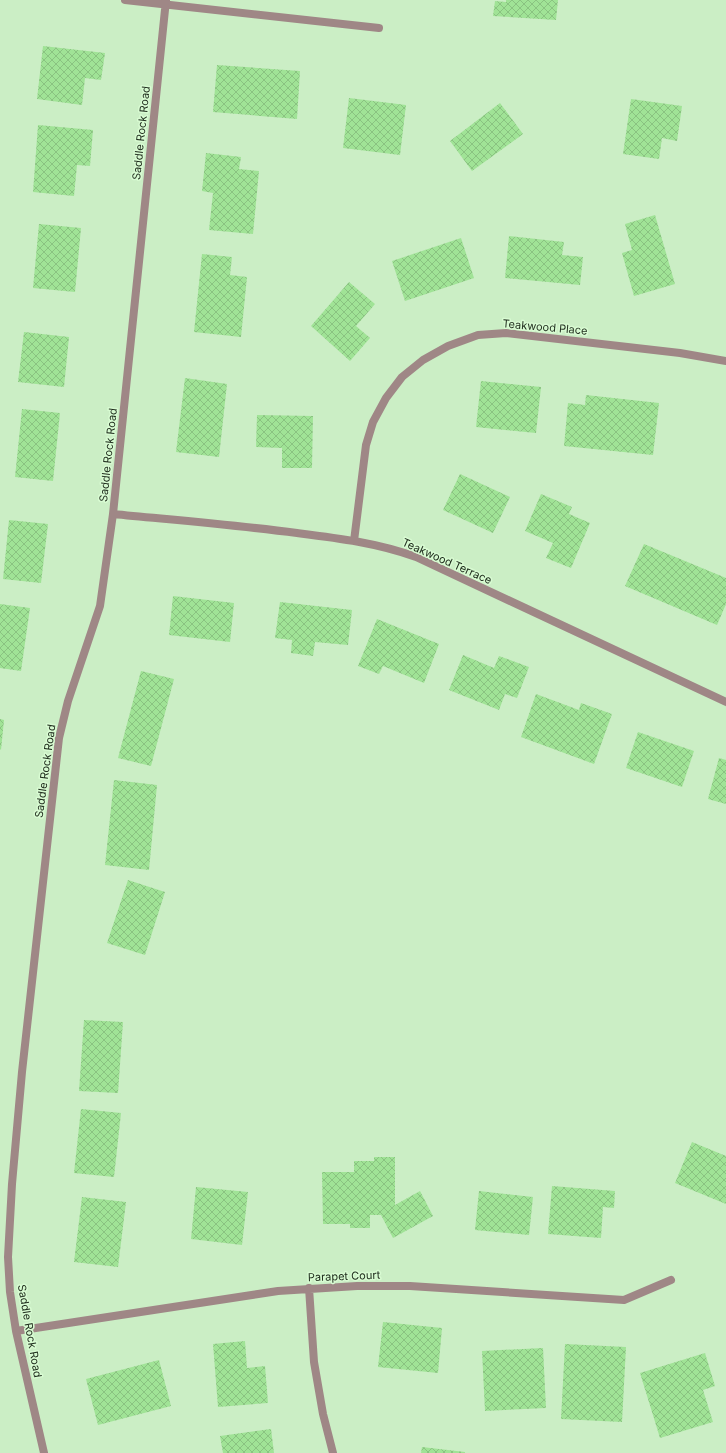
<svg xmlns="http://www.w3.org/2000/svg" width="726" height="1453" font-family="Inter,sans-serif">
  <style>
    .building { fill: url(#building-cross-hatch) }
    .lines { fill: none; stroke-linecap: round; stroke-linejoin: round }
    .minor { stroke: #9f8786; stroke-width: 8 }
    .labels { text-anchor: middle; stroke-width: 3; stroke-linejoin: round; paint-order: stroke }
    .street-label { font-size: 11px; fill: #202e1e; stroke: #d8fbd2 }
  </style>
  <defs>
    <pattern id="building-cross-hatch" width="8" height="8" patternUnits="userSpaceOnUse"><rect width="8" height="8" fill="#a0e396"/><path d="M0 0l8 8M0 8l8-8" fill="none" stroke="#8ac381"/></pattern>
  </defs>
  <rect width="100%" height="100%" fill="#cbeec5"/>
  <path class="building" d="M506 0H558L556 20 493 16 495 1 506 2Z
    M43 46 105 53 101 80 85 78 82 105 37 99Z
    M217 65 300 71 297 119 213 112Z
    M349 98 406 105 400 155 343 148Z
    M631 99 682 106 677 141 662 138 659 159 623 154Z
    M500 103 523 134 472 171 450 141Z
    M38 125 93 130 90 166 77 165 74 196 33 192Z
    M206 153 241 157 239 169 259 171 253 234 209 230 213 193 202 191Z
    M655 215 675 284 634 296 622 253 632 250 625 224Z
    M39 224 81 228 75 292 33 288Z
    M509 236 564 242 562 255 583 257 580 285 505 278Z
    M461 238 474 278 405 301 392 261Z
    M202 254 232 257 230 275 247 277 241 337 194 332Z
    M349 282 375 304 356 326 370 338 350 361 311 326Z
    M24 332 69 337 64 387 18 382Z
    M185 378 227 384 219 457 176 452Z
    M481 381 541 387 536 433 476 427Z
    M586 395 659 403 653 455 564 446 568 403 585 405Z
    M22 409 60 413 53 481 15 477Z
    M257 415 313 416 312 468H282V448L256 447Z
    M460 474 510 497 493 533 443 510Z
    M541 494 572 507 569 514 590 523 571 568 546 558 553 543 525 531Z
    M9 520 48 524 41 583 3 579Z
    M644 544 726 578V604L717 625 625 586Z
    M173 596 234 603 230 642 169 635Z
    M280 602 352 610 348 645 315 642 313 656 291 653 292 640 275 638Z
    M0 604 30 608 21 671 0 668Z
    M377 619 439 644 424 683 383 666 379 674 358 666Z
    M463 655 494 668 499 656 529 667 517 698 505 694 499 710 449 690Z
    M141 671 174 679 151 766 118 758Z
    M536 694 579 710 581 703 612 714 594 764 521 737Z
    M0 719 4 720 1 750 0 749Z
    M638 732 694 751 682 787 626 768Z
    M719 758 726 760V804L708 799Z
    M114 780 157 785 149 870 105 865Z
    M128 880 165 892 145 955 107 943Z
    M84 1020 123 1022 118 1093 79 1091Z
    M81 1109 121 1113 114 1177 74 1173Z
    M692 1142 726 1156V1204L675 1183Z
    M374 1157H395V1205L420 1191 433 1216 393 1238 381 1215H370V1228H350V1224H323L322 1172H354V1161H374Z
    M552 1186 615 1191 614 1208 603 1207 601 1238 548 1234Z
    M196 1187 248 1192 242 1245 191 1239Z
    M479 1191 533 1197 529 1235 475 1230Z
    M82 1197 126 1202 118 1267 74 1262Z
    M383 1322 442 1328 438 1373 378 1367Z
    M245 1341 247 1368 265 1366 268 1403 218 1407 213 1344Z
    M565 1344 626 1347 622 1422 561 1419Z
    M543 1348 546 1408 485 1411 482 1351Z
    M705 1353 715 1386 703 1390 713 1422 660 1438 640 1373Z
    M159 1360 171 1406 98 1425 86 1379Z
    M271 1429 274 1453H223L220 1436Z
    M422 1447 465 1452V1453H421Z"/>
  <g class="lines">
    <path class="minor" d="M125 0 379 28
      M113 514C174 520 236 525 297 533 337 538 378 543 416 557L726 702
      M354 541 366 445 373 422 386 398 402 377 423 360 448 346 478 335 506 333 680 353 726 361
      M309 1288 314 1362 323 1414 333 1453
      M16 1331 278 1291 357 1286H410L624 1300 671 1280
      M44 1453 16 1331 10 1292 8 1257 12 1184 22 1072 59 738 68 701 100 606 113 514 166 0"/>
  </g>
  <g class="labels">
    <g class="street-label">
      <text transform="translate(141 133) rotate(-84)" y="4">Saddle Rock Road</text>
      <text transform="translate(545 327) rotate(5)" y="4">Teakwood Place</text>
      <text transform="translate(108 455) rotate(-84)" y="4">Saddle Rock Road</text>
      <text transform="translate(447 561) rotate(24)" y="4">Teakwood Terrace</text>
      <text transform="translate(45 771) rotate(-82)" y="4">Saddle Rock Road</text>
      <text transform="translate(344 1276) rotate(-2)" y="4">Parapet Court</text>
      <text transform="translate(30 1331) rotate(80)" y="4">Saddle Rock Road</text>
    </g>
  </g>
</svg>
